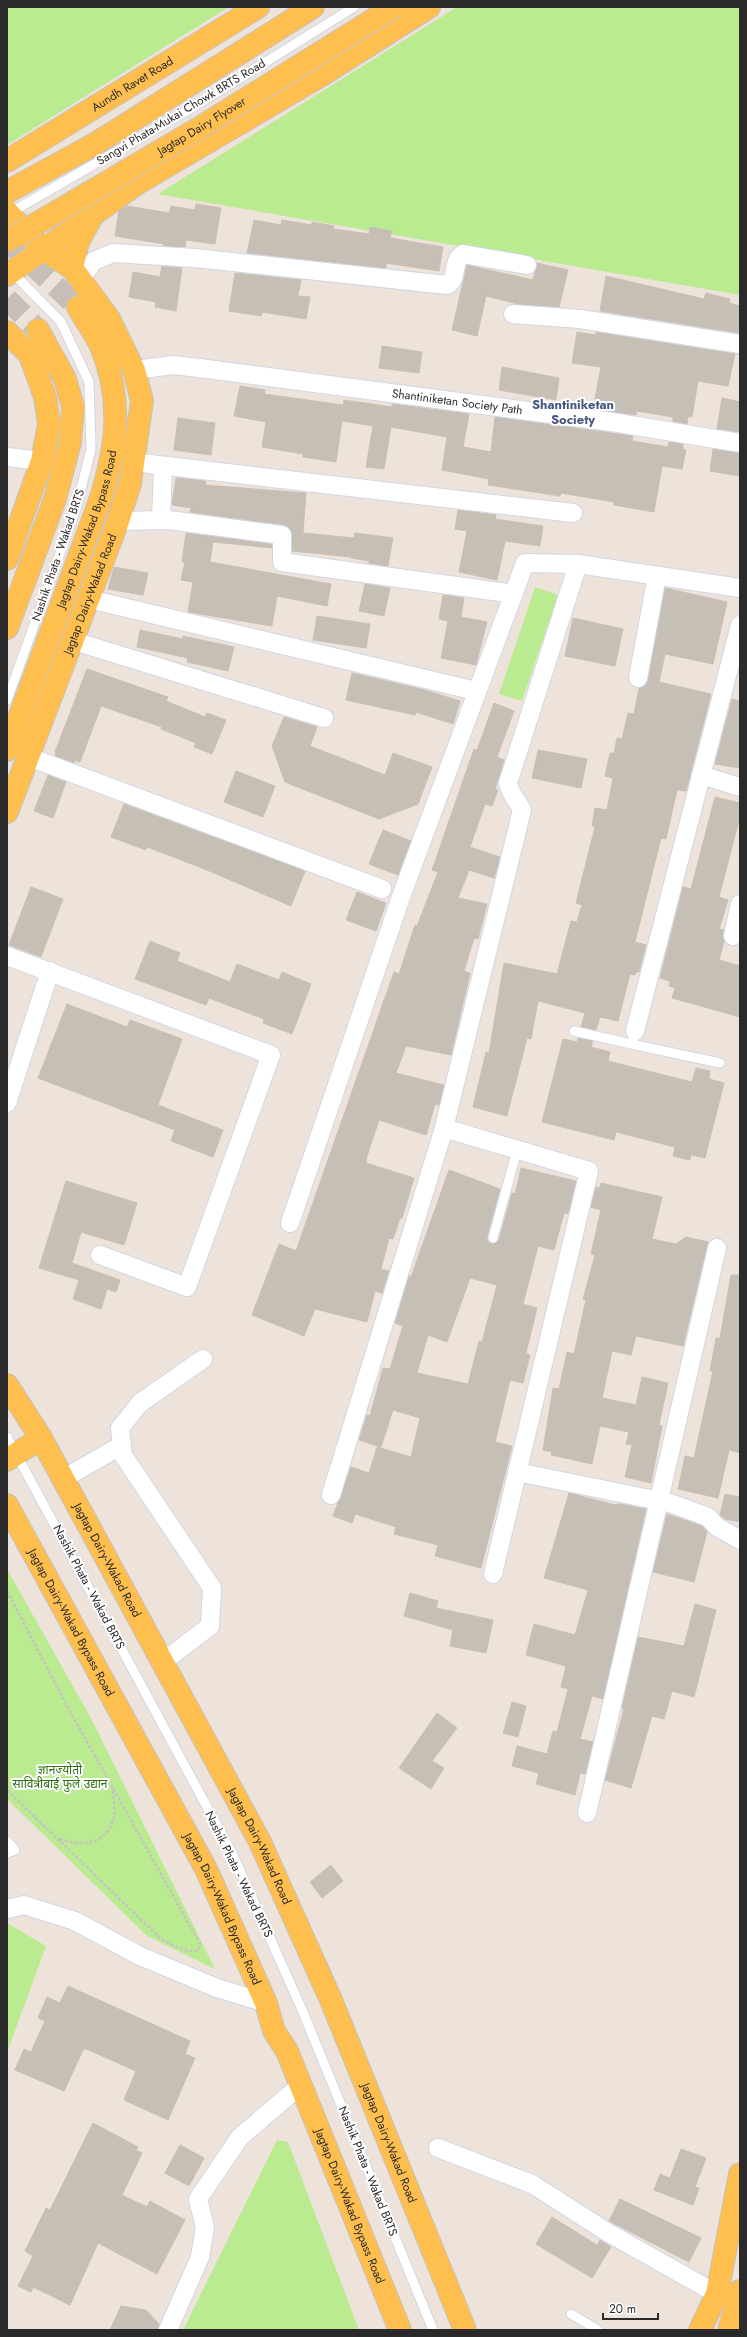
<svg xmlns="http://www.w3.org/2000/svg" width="747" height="2337" font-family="Jost,'Noto Sans Devanagari',sans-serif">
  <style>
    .green { fill: #bbeb91 }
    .building { fill: #c5bfb6; stroke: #cabfb4; fill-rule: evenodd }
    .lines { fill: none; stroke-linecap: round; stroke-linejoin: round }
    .primary-tunnel { stroke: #c7beb8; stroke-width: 22; stroke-dasharray: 22 11; stroke-linecap: butt }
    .service-casing { stroke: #d0d6e5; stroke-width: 11 }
    .minor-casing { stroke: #d0d6e5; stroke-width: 20 }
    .primary-casing { stroke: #c3c3c3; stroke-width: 24 }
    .path { stroke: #c3c3c3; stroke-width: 2.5; stroke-dasharray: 3 2; stroke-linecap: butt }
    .service { stroke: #fff; stroke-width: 9 }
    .minor { stroke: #fff; stroke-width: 18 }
    .primary { stroke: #ffbf4f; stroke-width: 22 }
    .primary-bridge-casing { stroke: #c3c3c3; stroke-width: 24; stroke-linecap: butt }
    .primary-bridge { stroke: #ffbf4f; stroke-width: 22 }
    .labels { text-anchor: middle; stroke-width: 4; stroke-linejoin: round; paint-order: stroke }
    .street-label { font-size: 12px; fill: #2a2a2a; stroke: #fff }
    .park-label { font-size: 12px; fill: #317012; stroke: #fff }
    .neighbourhood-label { font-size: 13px; font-weight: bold; fill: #455780; stroke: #fff }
  </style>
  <rect width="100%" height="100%" fill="#eee3db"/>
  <path class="green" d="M7 7H229L7 145Z
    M457 7H740V295L158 194Z
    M535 587 558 595 522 701 499 694Z
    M7 1569 92 1720 215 1969 147 1936 7 1799Z
    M7 1923 46 1946 7 2053Z
    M277 2140 288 2142 359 2330H183Z"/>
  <path class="building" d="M196 204 221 208 215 244 186 240 185 247 164 246V244L115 236 119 211 127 206 169 213 171 206 195 210Z
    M254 220 281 225 282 220 312 225V222L334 226 333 229 369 234 370 227 392 231 390 238 443 247 439 271 386 263V268L247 253Z
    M537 263 568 270 559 307 518 304 486 296 477 336 452 330 467 265 533 280Z
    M162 266 182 268 176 311 155 307 156 302 129 297 133 272 160 277Z
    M235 273 301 280 298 296 310 297 306 319 262 312 261 316 229 311Z
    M606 276 704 299 706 293 730 299 729 303 740 306V333L600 311Z
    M577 332 596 335V332L735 354 728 386 698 381 692 417 688 416 687 424 673 421V417L637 411 636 415 593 409 601 367 572 363Z
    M382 346 422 352 419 373 379 368Z
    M502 367 559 378 556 400 499 390Z
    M240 386 265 390 264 394 343 405 344 400 392 407V404L469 414 463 447 491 452 495 417 633 436 632 441 668 447 669 442 683 444V449L686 450 682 469 662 466 654 512 614 505V502L561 493 560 496 488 485 489 479 442 470 447 437 391 427 384 469 366 467 373 426 342 421 336 462 303 457V454L262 447 266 422 234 416Z
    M722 398 740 402V432L717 429Z
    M178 418 215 423 211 455 174 450Z
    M713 449 740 453V476L710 471Z
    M176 478 206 481 205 485 306 493 303 533 354 538 355 533 393 538 388 566 369 563V561L351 558 352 557 292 551 291 530 284 525 190 512 191 508 172 505Z
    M458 510 496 515 495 519 543 526 540 546 505 541 497 580 459 572 467 531 455 529Z
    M186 533 272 544V548L213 542 210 562 331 584 327 606 277 596 272 626 188 612 193 582 181 580 185 562H182Z
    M114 567 148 573 143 595 108 589Z
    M365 584 390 588 384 616 359 611Z
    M665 588 727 602 713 664 665 654 659 682 711 694 686 791 677 790 666 839 661 838 635 942 646 945 639 972H636L635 975 630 974 618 1021 600 1017 596 1030 581 1027 585 1013 538 1001 531 1039 527 1038 507 1116 473 1107 486 1052 489 1053 504 963 557 974 571 921 577 922 582 905 576 903 595 827 592 826 595 808 607 810 613 778 605 776 610 753H614L617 738 622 739 628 713 634 714 639 688 646 685 648 680Z
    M443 595 464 598 461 617 487 622 476 665 441 658 448 621 439 619Z
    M317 616 370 624 366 648 313 640Z
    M573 618 623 629 615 666 565 656Z
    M140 630 183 639V636L234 647 228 671 187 662 188 658 137 647Z
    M87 669 168 697 166 701 205 717 207 713 226 720 212 754 194 747 196 743 161 729 162 727 101 706 80 762 75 760 74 763 56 756 55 752Z
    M352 673 421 689 460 701 453 724 416 712 415 715 346 700Z
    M732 699 740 701V768L715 764Z
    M494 703 514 711 497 757 504 760 495 789 498 790 492 806 485 804 470 847 500 857 494 878 469 870 458 898 487 904 478 939 474 938 464 971 470 973 451 1055 406 1046 396 1073 444 1085 439 1105 435 1104 426 1135 379 1120 367 1156 366 1163 414 1178 402 1218H400L393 1239 389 1238 381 1269 389 1271 382 1293 375 1291 367 1322 315 1309 304 1336 252 1315 279 1244 296 1251 394 972 399 974 415 925 417 926 438 872 432 870 474 749 477 750Z
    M284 717 317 727 310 746 385 775 393 753 432 767 418 804 379 819 285 782 272 746Z
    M538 750 587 759 581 788 532 778Z
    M236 771 275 786 263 817 224 802Z
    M48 775 66 782 53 818 34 811Z
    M715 797 740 803V824H738L719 897 728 900 719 929 724 930V941L719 960 740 966V1017L672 998 675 988 669 986 670 981 660 978 683 887 691 889Z
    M124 804 305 871 291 906 202 868 147 847 146 850 111 837Z
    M383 830 411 841 398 875 369 864Z
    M31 887 63 899 41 957 9 945Z
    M357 892 386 903 376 931 346 920Z
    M150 941 180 953 177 961 230 982 237 964 279 980 282 972 311 984 292 1034 263 1023 264 1019 209 998 206 1005 135 979Z
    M67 1004 127 1027 130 1020 182 1039 158 1105 223 1130 213 1157 171 1141 175 1130 38 1078Z
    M578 1038 593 1041 591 1047 610 1052 608 1061 692 1082 696 1068 710 1071 709 1079 724 1083 705 1158 691 1155 690 1160 673 1156 675 1147 616 1132 614 1140 542 1122 563 1039 577 1042Z
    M521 1168 576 1181 568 1214 564 1213 554 1250 538 1246 523 1304 537 1308 526 1353 530 1355 523 1383 510 1380 495 1442 512 1446 481 1568 435 1556 438 1545 394 1534 396 1527 355 1514 352 1523 333 1516 351 1467 369 1473 377 1447 411 1457 420 1418 393 1410 381 1447 359 1440 367 1415 370 1416 383 1368 390 1369 403 1326 395 1323 409 1276 411 1277 449 1170 500 1189 487 1237 488 1242 494 1244 499 1240 512 1193 515 1194ZM470 1278 497 1285 482 1342 479 1341 468 1384 417 1373 428 1335 447 1342Z
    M66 1181 137 1203 124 1245 81 1232 72 1263 120 1280 116 1292 107 1289 101 1309 73 1299 79 1280 39 1268Z
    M601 1183 662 1197 652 1239 676 1244 686 1237 708 1242 683 1346 636 1336 631 1355 612 1351 602 1398 636 1405 642 1377 668 1383 659 1425 662 1426 651 1483 625 1477 632 1445 626 1444 629 1432 600 1426 592 1464 551 1455 552 1452 543 1450 553 1388 559 1389 567 1352 574 1354 586 1300 583 1299 595 1255 591 1254 601 1210 591 1207 596 1187 600 1188Z
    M731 1275H740V1453L729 1450 718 1498 678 1489 685 1456 694 1458 713 1371H710L716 1338H720Z
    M569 1493 615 1505 620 1504 646 1509 603 1699 592 1696 580 1739 593 1742 585 1774 580 1773 575 1795 536 1784 539 1773 512 1766 517 1746 547 1754 553 1731 557 1732 568 1689 561 1687 566 1666 526 1655 534 1624 575 1635 588 1590 544 1578Z
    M725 1494 740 1497V1522L725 1519 720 1515Z
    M667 1514 702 1526 707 1532 694 1582 653 1572Z
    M410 1593 438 1601 436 1608 493 1620 486 1653 450 1646 453 1630 404 1616Z
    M695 1604 716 1610 694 1697 672 1691 664 1719 652 1716 631 1788 605 1780 624 1709 622 1708 638 1637 684 1646Z
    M512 1702 526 1706 518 1737 503 1733Z
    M437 1713 457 1728 432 1761 444 1768 431 1789 399 1768Z
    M331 1865 343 1881 322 1898 310 1882Z
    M68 1986 190 2041 185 2054 195 2058 168 2120 124 2100 136 2071 84 2048 64 2091 15 2070 24 2049 31 2052 45 2021 38 2018 47 1997 60 2003Z
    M93 2123 138 2147 136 2150 142 2153 122 2195 147 2207 150 2201 185 2220 157 2274 98 2243 70 2305 33 2287 31 2292 18 2286 33 2256 25 2251 46 2208 50 2210Z
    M180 2145 204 2158 189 2186 165 2173Z
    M681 2149 706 2158 695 2187 699 2188 693 2205 654 2190 660 2174 670 2178Z
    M620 2199 701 2238 689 2262 609 2221Z
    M552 2217 597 2245 600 2240 611 2247 592 2278 536 2244Z
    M121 2306 146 2310 159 2324 158 2330H110Z"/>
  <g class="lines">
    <path class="primary-tunnel" d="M7 241 78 307
      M7 299 38 330"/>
    <defs>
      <path id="service" d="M8 214 195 106 354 7
        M7 700 76 509 91 449 89 382 61 322 11 271
        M574 1031 631 1044 633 1039
        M631 1044 720 1063
        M493 1238 517 1150
        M7 1437 233 1855 303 2012 433 2330
        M7 1841 15 1850 7 1853
        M571 2314 598 2330"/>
      <g id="minor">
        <path d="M80 279 94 261 113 253 195 258 447 285C459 279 451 261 463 254L527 265"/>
        <path d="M513 314 580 319 740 344"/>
        <path id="s1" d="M134 370 174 365 207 369 612 422 740 443"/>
        <path d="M7 457 42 461"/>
        <path d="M133 462 573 513"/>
        <path d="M161 520 163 467"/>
        <path d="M118 521 168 520 282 535V562L514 594"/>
        <path d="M89 599 476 691"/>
        <path d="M74 641 324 718"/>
        <path d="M638 678 657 576"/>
        <path d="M29 757 382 889"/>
        <path d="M701 775 740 787"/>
        <path d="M733 936 740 904"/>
        <path d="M7 956 271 1055 187 1287 100 1255"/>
        <path d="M635 1031 740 625"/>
        <path d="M7 1103 50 971"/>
        <path d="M444 1128 589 1171 493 1574"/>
        <path d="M290 1223 402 894 525 563 578 564 740 588"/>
        <path d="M517 1472 670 1503 708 1517 717 1527 740 1540"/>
        <path d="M63 1479 122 1445"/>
        <path d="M331 1495 444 1128 522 810C517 800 510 794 508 783L578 564"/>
        <path d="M163 1662 210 1626 212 1588 123 1455 120 1428 140 1403 203 1359"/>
        <path d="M587 1813 717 1248"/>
        <path d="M7 1909 24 1905 75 1921 140 1956 217 1988 266 2003"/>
        <path d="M438 2148 532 2184 607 2232 717 2294"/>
        <path d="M168 2330 200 2257 205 2227 198 2199 240 2137 301 2085"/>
      </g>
      <g id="primary">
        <path id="s2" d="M7 161 258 7"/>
        <path d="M7 192 95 144 313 7"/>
        <path d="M7 212 44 250 72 268"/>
        <path d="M7 275 138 183 320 76 429 7"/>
        <path d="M7 332 30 355 45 397 49 424 42 461 7 559"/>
        <path d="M7 628 55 499 70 442 73 407 65 379 38 330"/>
        <path id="s3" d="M7 750 101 498C117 445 123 400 101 346 95 333 85 320 78 307"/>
        <path id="s4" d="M7 812 118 521 130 484 142 401 134 370 109 319 72 268 78 242 94 213"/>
        <path id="s5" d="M7 1385 41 1438 260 1842 331 2000 465 2330"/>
        <path d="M7 1460 41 1438"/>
        <path id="s6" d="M7 1505 206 1869 266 2003 274 2031 287 2051 400 2330"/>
        <path d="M700 2330 717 2294 740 2174"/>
        <path d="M729 2330 740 2291"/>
      </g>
    </defs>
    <use href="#service" class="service-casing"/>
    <use href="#minor" class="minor-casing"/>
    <use href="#primary" class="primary-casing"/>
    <path class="path" d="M7 1591 66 1704 200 1944 199 1950C185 1954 172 1944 160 1938L7 1790
      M60 1839C81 1846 105 1846 113 1820 116 1812 113 1799 113 1789"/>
    <use href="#service" class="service"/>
    <use href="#minor" class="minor"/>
    <use href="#primary" class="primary"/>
    <defs>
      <g id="primary-bridge">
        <path id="s7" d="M7 241 201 127 394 7"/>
      </g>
    </defs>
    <use href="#primary-bridge" class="primary-bridge-casing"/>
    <use href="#primary-bridge" class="primary-bridge"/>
  </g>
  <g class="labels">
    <g class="street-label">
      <text dy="4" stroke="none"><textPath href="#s2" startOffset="147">Aundh Ravet Road</textPath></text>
      <text transform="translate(181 112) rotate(-31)" y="4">Sangvi Phata-Mukai Chowk BRTS Road</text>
      <text dy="4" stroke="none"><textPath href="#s7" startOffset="226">Jagtap Dairy Flyover</textPath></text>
      <text dy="4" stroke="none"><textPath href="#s1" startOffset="326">Shantiniketan Society Path</textPath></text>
      <text dy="4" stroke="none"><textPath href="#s3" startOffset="235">Jagtap Dairy-Wakad Bypass Road</textPath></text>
      <text transform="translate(58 555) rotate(-71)" y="4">Nashik Phata - Wakad BRTS</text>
      <text dy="4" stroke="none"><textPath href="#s4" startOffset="233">Jagtap Dairy-Wakad Road</textPath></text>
      <text dy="4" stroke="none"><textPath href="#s5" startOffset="202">Jagtap Dairy-Wakad Road</textPath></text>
      <text transform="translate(89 1587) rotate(62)" y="4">Nashik Phata - Wakad BRTS</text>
      <text dy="4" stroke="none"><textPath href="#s6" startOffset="134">Jagtap Dairy-Wakad Bypass Road</textPath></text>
      <text dy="4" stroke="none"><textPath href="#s5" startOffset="526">Jagtap Dairy-Wakad Road</textPath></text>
      <text transform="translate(239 1874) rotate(64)" y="4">Nashik Phata - Wakad BRTS</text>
      <text dy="4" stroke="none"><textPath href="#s6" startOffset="458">Jagtap Dairy-Wakad Bypass Road</textPath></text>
      <text dy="4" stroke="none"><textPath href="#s5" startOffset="850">Jagtap Dairy-Wakad Road</textPath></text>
      <text transform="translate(368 2171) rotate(68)" y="4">Nashik Phata - Wakad BRTS</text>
      <text dy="4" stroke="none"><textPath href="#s6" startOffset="782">Jagtap Dairy-Wakad Bypass Road</textPath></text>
    </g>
    <g class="park-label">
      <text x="60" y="1774">ज्ञानज्योती<tspan x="60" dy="14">सावित्रीबाई फुले उद्यान</tspan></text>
    </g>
    <g class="neighbourhood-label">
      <text x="573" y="409">Shantiniketan<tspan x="573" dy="15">Society</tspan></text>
    </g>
  </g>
  <rect width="747" height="2337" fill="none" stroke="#2a2a2a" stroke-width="16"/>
  <path d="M603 2313v6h55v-6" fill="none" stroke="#2a2a2a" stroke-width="2"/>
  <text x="609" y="2313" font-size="12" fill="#2a2a2a" stroke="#ffffff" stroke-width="3" paint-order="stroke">20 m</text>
</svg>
